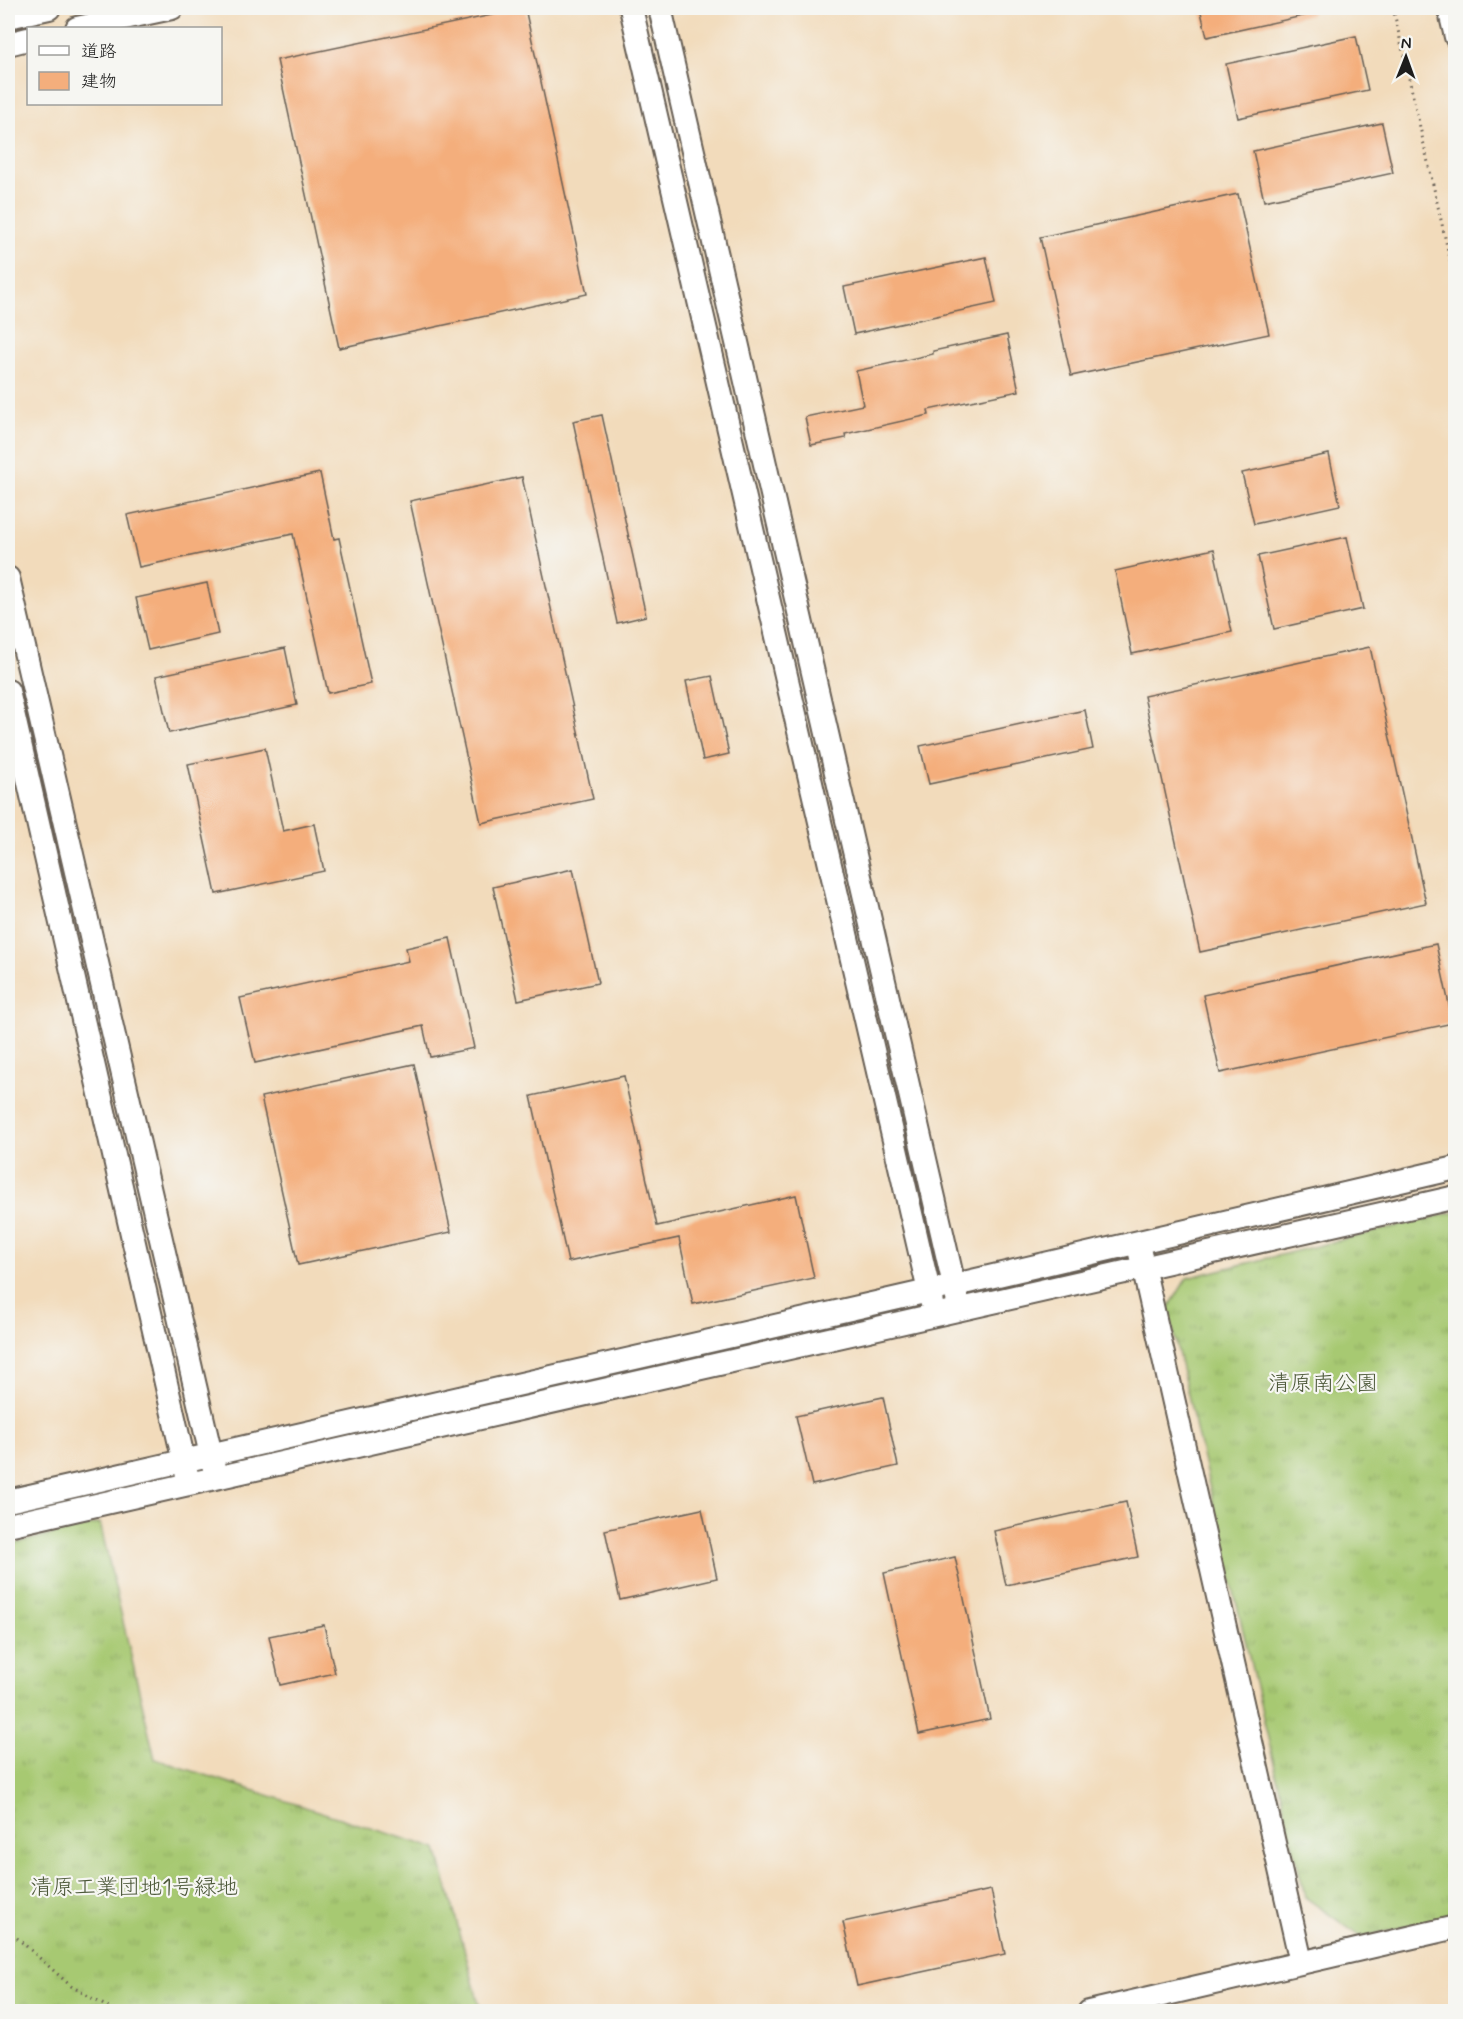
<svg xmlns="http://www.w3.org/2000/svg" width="1463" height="2019" font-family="Mynerve,'Klee One',sans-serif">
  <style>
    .grass { fill: url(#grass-tufts); stroke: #627247; stroke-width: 1.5 }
    .building { fill: #f4ae7c }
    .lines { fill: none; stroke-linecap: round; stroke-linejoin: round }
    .minor-casing { stroke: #675f54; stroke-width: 26 }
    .path { stroke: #675f54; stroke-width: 3; stroke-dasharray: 1.5 4.5; stroke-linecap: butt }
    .minor { stroke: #fff; stroke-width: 22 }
    .labels { text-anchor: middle; stroke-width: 4.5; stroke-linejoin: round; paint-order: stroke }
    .park-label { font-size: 22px; fill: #4d593a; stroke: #f6f6f2 }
  </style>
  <defs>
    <pattern id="grass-tufts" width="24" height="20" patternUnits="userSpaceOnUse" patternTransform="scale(1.5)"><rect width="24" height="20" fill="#a7c972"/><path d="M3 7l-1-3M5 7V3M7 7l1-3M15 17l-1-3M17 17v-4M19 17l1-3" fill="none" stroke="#8fac62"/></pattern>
  </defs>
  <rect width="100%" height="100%" fill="#f6f6f2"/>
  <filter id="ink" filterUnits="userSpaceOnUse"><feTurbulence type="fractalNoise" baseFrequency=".0167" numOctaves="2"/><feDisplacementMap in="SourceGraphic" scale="12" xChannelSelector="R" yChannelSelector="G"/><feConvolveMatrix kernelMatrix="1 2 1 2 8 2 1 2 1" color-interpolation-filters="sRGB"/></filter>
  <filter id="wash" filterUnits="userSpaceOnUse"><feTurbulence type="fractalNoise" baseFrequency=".008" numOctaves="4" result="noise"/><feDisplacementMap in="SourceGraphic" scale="24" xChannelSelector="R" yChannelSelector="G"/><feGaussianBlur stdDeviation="1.35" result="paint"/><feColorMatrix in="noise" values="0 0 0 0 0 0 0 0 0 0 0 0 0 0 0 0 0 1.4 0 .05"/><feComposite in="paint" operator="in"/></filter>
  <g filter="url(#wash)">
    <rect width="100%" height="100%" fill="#f2dbbb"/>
    <path class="grass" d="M1455 1212V1915L1361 1937 1305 1897 1168 1309 1187 1278Z
      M100 1523 155 1759 437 1849 481 2011H8V1545Z"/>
    <g id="blocks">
      <path class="building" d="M525 8 587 294 339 348 277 60Z
        M1200 8H1312V14L1207 37Z
        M1356 36 1368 90 1238 118 1226 64Z
        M1382 123 1393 173 1264 201 1253 151Z
        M1238 194 1269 334 1071 376 1040 237Z
        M986 257 996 303 854 334 844 287Z
        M1007 335 1019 391 928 410 929 415 845 434 846 438 811 445 805 417 863 405 856 371 933 354V351Z
        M602 415 646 616 617 623 573 421Z
        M1329 454 1340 505 1254 524 1242 473Z
        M320 473 334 539 339 538 371 684 328 693 293 534 139 567 127 515Z
        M522 477 593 799 481 823 410 501Z
        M1347 537 1363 609 1274 629 1258 556Z
        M1214 549 1232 632 1132 654 1115 571Z
        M207 583 218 634 148 650 136 598Z
        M1370 647 1426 903 1200 952 1144 696Z
        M285 648 297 705 169 733 156 676Z
        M712 676 729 754 703 760 686 681Z
        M1085 710 1093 749 929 784 920 746Z
        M265 748 283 831 314 824 324 871 216 894 188 764Z
        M573 869 598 983 518 1000 493 887Z
        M450 938 474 1048 430 1057 423 1026 255 1063 240 998 409 961 406 948Z
        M1436 944 1453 1023 1220 1073 1203 995Z
        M414 1064 451 1232 298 1265 261 1097Z
        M624 1076 657 1226 796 1195 814 1278 693 1304 679 1238 568 1262 531 1096Z
        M883 1397 898 1466 812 1485 796 1416Z
        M1126 1502 1138 1557 1006 1585 994 1531Z
        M702 1509 717 1578 620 1600 605 1530Z
        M955 1557 990 1719 919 1734 884 1573Z
        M324 1625 335 1673 280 1685 269 1636Z
        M991 1890 1005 1954 857 1986 843 1922Z"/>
    </g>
  </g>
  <g filter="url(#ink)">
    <use href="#blocks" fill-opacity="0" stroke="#675f54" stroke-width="1.5"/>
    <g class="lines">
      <defs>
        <path id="minor" d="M631 8 932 1304
          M660 8 957 1298
          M1449 8 1456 37
          M8 17 49 8
          M77 28 172 8
          M8 44 28 39
          M8 578 214 1468
          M8 691 187 1475
          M1140 1253 1301 1962
          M8 1501 955 1285 1456 1168
          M8 1525 1456 1197
          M1089 2012 1456 1927"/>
      </defs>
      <use href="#minor" class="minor-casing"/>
      <path class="path" d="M1393 8 1456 286
        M8 1930 71 1986 116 2012"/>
      <use href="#minor" class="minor"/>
    </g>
  </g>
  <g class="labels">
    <g class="park-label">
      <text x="1323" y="1390">清原南公園</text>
      <text x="134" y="1894">清原工業団地1号緑地</text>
    </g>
  </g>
  <rect width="1463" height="2019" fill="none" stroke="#f6f6f2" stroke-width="30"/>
  <rect x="27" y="27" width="195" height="78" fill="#f6f6f2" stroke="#9f9f9c" stroke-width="1.5"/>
  <rect x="39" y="46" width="30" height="9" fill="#ffffff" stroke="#9f9f9c" stroke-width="1.5"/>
  <text x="81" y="57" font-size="18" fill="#1c1c1c">道路</text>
  <rect x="39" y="72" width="30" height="18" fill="#f4ae7c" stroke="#9f9f9c" stroke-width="1.5"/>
  <text x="81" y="87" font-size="18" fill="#1c1c1c">建物</text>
  <g transform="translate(1406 57) rotate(1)" stroke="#f6f6f2" stroke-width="4.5" paint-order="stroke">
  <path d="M0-4.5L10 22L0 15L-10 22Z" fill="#1c1c1c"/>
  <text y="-9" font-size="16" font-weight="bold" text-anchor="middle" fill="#1c1c1c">N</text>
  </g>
</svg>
